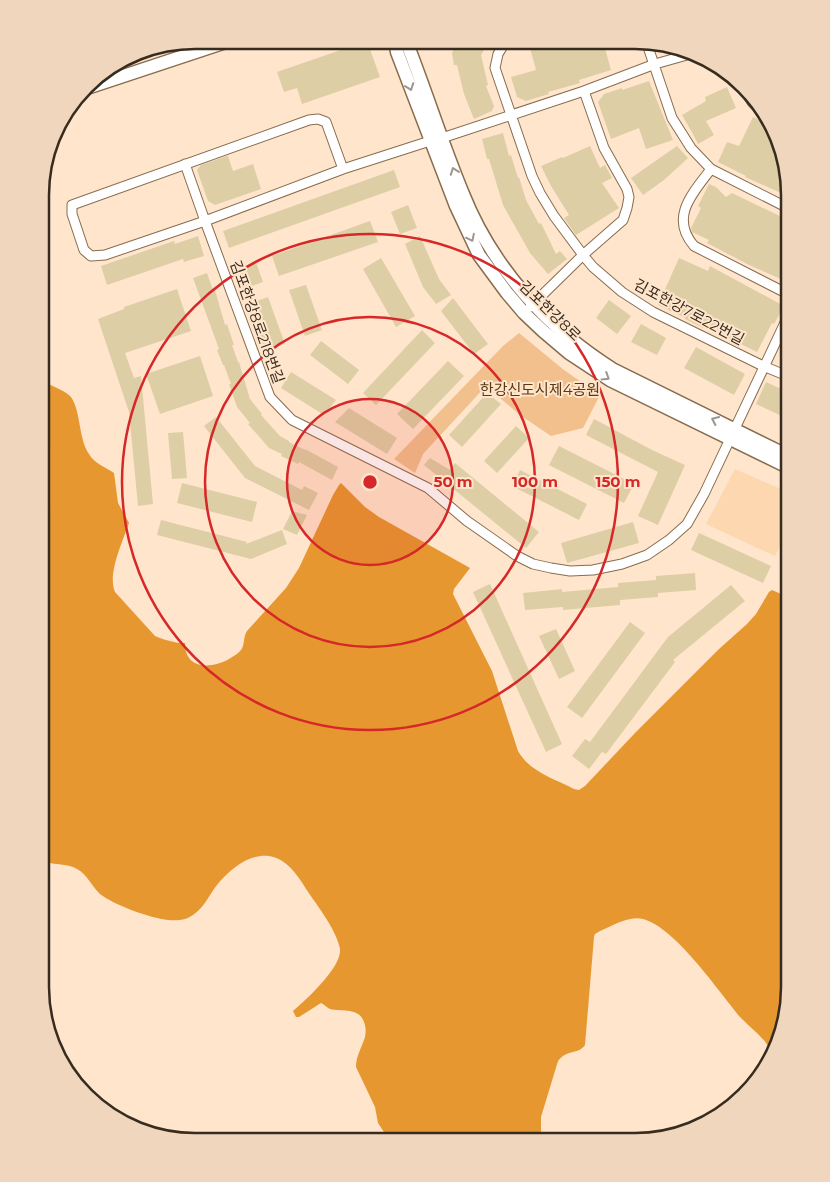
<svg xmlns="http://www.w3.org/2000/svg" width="830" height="1182" font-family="Montserrat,'Noto Sans KR',sans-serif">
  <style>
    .built { fill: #fcd7b0 }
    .green { fill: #f1c08c }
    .forest { fill: #e69730 }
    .building { fill: #decea6 }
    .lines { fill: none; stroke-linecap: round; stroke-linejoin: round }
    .street-casing { stroke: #886c4e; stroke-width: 11 }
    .secondary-casing { stroke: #886c4e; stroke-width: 15 }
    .street { stroke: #fff; stroke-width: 9 }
    .secondary { stroke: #fff; stroke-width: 12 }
    .oneway { stroke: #9c968f }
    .ring { fill: none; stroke: #d62828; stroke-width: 2.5 }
    .labels { text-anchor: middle; stroke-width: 4; stroke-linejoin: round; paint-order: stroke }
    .street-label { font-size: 15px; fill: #382c1f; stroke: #ffe5cb }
    .park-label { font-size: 15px; fill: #5b3a13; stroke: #ffe5cb }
    .rim { fill: none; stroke: #382c1f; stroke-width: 2.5 }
    .centre { fill: #d62828; stroke: #ffe5cb; stroke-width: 2.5 }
    .ring-label { font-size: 15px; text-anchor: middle; font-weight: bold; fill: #d62828; stroke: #ffe5cb; stroke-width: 4; stroke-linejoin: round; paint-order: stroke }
  </style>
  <rect width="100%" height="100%" fill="#ffe5cb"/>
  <path class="built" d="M735 469 790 493V525L775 556 706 524Z"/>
  <path class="green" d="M519 333 564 370 600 395 583 428 551 436 520 415 486 386 423 454 415 473 394 459 503 346Z"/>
  <path class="forest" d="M41 381C50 385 61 389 69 395 81 406 78 439 89 454 94 463 105 467 114 473L118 503 129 523C123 541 107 574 115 592L155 636C161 639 178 644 185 643 185 670 211 669 229 659 233 656 238 654 241 650 245 645 243 637 247 631L286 588 299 568 333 495 339 485 341 483 365 507 379 517 470 568 454 589 453 594 492 671 518 751C530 772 553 778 574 789L579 790 585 786 635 733 719 649 747 624 756 614 769 592 772 590 790 598V997L771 1052C765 1037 751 1029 741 1018 719 992 675 927 643 919 629 915 612 926 600 931L595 934 594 937 585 1045C578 1055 567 1049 558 1061L541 1117V1142L390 1141 378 1123 375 1107 356 1067C356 1056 362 1047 365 1037 366 1032 366 1027 364 1022 359 1007 342 1012 330 1009 327 1008 324 1004 321 1003L299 1017H296L293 1011C306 1000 342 967 340 949 337 931 317 905 306 889 301 880 293 869 285 863 261 844 232 866 217 885 209 895 204 908 193 915 186 920 177 921 168 920 150 918 114 905 100 894 92 887 87 874 77 869 67 863 52 865 40 861Z"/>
  <path class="building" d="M367 41 380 77 302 104 297 88 284 92 277 72Z
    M458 41H468L484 50 481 55 488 85 486 86 494 106 492 111 474 119 464 94 457 65H454L452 53Z
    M528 41H603L611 70 579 80 580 83 548 92 549 94 526 101 517 97 511 77 536 70Z
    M649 81 673 140 646 149 639 128 611 139 598 102 604 94 622 88V90Z
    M727 87 736 108 706 121 714 135 698 144 693 134 694 133 693 134 682 115 706 101 705 97Z
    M753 117 774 127 790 197 745 177 746 176 718 162 727 142 739 146Z
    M503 133 509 156 511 155 518 178 519 177 526 200 539 224 541 223 556 254 560 251 567 259 548 274 530 253 503 205 489 159H487L482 139Z
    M590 146 600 168 605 165 612 178 602 183 619 208 576 235 564 218 569 215 551 186 541 166 562 157 563 158Z
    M677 146 688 158 664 180 643 195 631 178Z
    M227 156H228L233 171 253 164 261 189 215 205 208 201 197 170 201 165Z
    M394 170 400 187 229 248 223 231Z
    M709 184 716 187 726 197 732 193 790 221V283L749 265 707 243 709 240 692 232 691 228 701 208 698 206Z
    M408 205 417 228 400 234 391 212Z
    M370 221 378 242 279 276 272 256Z
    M198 236 204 256 184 262 183 259 107 285 101 266 174 241 175 244Z
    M420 236 439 279 451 295 436 304 423 287 405 244Z
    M381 258 415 316 396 327 363 269Z
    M679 258 708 271 710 266 784 306 774 324 772 323 757 352 704 326 703 328 685 319V318L658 305Z
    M256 262 263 282 243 289 236 269Z
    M207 273 213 290H215L225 325 227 324 234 345H232L238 362H239L250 399 262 414 261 415 280 436 289 441V442L305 450V449L338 467 332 480 299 462 298 464 281 456 282 454 269 448 248 424 250 423 237 407 229 384H231L224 365H223L217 350 219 349 193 278Z
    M306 285 322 330 305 336 289 290Z
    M177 289 191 331 125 353 134 378 141 376 153 504 138 506 129 412 98 319 124 309V307Z
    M268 297 285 344 264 351 248 304Z
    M453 298 488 344 474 354 441 311Z
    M609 300 631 316 617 334 596 318Z
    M641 324 666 338 657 355 631 342Z
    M422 330 435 343 376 405 363 393Z
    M321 341 359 370 348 384 310 355Z
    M696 347 745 374 734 395 684 368Z
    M200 356 213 396 160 414 146 374Z
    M448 361 464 376 413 429 397 414Z
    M291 372 336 400 324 415 281 388Z
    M766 382 790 393V420L756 404Z
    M487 393 501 404 462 447 449 435Z
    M349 408 397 438 387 454 335 422Z
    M216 417 255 466 302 490 304 486 318 493 309 510 245 478 204 426Z
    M594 419 652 450 685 465 658 525 638 516 658 472 586 435Z
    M516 426 529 438 497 473 484 461Z
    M183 432 187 478 172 479 168 433Z
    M559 446 634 484 624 503 549 465Z
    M430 458 450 470 455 463 539 532 526 548 424 465Z
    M520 470 587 504 579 520 512 486Z
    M182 483 257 502 252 522 177 503Z
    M292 511 307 515 297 535 283 529Z
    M161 520 247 542 246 544 282 530 287 544 251 559 157 535Z
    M633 522 639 543 567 563 561 543Z
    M699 533 771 566 763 583 691 550Z
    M695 573 696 590 658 593V597L620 600V605L563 610V607L525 610 523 593 562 589V592L618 587V583L656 580V576Z
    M490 584 562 744 546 752 473 592Z
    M731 585 745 601 673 660 675 662 606 754 602 752 589 769 572 756 585 739 590 742 668 637Z
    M630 622 645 633 582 718 567 707Z
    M556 629 575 671 559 679 539 636Z"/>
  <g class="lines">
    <defs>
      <path id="street" d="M506 41 498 54 495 68 532 176 540 193 554 216 583 255 593 267 622 292 653 312 763 366 790 377
        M646 41 672 118 691 148 711 169 790 209
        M745 91 752 102 760 110
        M442 138 584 91 655 64 687 55
        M430 141 343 169 205 221 270 397 292 420 428 488 467 521 517 556 533 564 551 568 570 571 593 570 622 564 647 555 669 540 687 524 704 494 790 312
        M185 164 205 221 105 255 91 256 84 250 72 214V205L309 120 318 119 326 122 343 169
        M711 169C693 193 669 217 694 246L790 295
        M530 307 583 255 623 220 627 208 629 197 627 189 604 148 584 91"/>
      <path id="secondary" d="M395 41 397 52 456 206 479 255 507 293 524 313 543 331 569 353 610 380 790 468
        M406 41C426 91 442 144 463 194 492 267 548 329 614 370L790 457
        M84 89 232 40"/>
    </defs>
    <use href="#street" class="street-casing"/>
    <use href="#secondary" class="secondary-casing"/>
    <use href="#street" class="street"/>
    <use href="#secondary" class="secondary"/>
  </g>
  <defs><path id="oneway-chevron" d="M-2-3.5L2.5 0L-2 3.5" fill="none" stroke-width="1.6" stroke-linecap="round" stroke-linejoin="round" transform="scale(1.25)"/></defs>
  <g class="oneway">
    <use href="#oneway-chevron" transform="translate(410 87) rotate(70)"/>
    <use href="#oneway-chevron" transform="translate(454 171) rotate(-110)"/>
    <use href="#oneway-chevron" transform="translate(471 238) rotate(64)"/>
    <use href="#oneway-chevron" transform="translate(606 377) rotate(32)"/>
    <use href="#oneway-chevron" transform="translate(715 420) rotate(-155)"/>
  </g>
  <circle cx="370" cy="482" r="83" fill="#d62828" fill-opacity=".12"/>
  <g class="ring">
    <circle cx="370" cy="482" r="83"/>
    <circle cx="370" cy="482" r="165"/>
    <circle cx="370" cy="482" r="248"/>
  </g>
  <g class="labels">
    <g class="street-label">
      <text transform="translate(550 311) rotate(44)" y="5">김포한강8로</text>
      <text transform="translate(689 312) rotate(28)" y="5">김포한강7로22번길</text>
      <text transform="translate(257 322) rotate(70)" y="5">김포한강8로218번길</text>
    </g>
    <g class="park-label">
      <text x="540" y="395">한강신도시제4공원</text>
    </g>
  </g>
  <path d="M0 0H830V1182H0ZM195 49H635A146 146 0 0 1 781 195V987A146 146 0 0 1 635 1133H195A146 146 0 0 1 49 987V195A146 146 0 0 1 195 49Z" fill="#efd6bd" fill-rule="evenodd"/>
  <path class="rim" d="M195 49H635A146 146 0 0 1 781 195V987A146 146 0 0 1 635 1133H195A146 146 0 0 1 49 987V195A146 146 0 0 1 195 49Z"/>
  <circle cx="370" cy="482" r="8" class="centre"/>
  <g class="ring-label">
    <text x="453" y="487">50 m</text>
    <text x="535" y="487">100 m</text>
    <text x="618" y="487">150 m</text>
  </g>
</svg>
